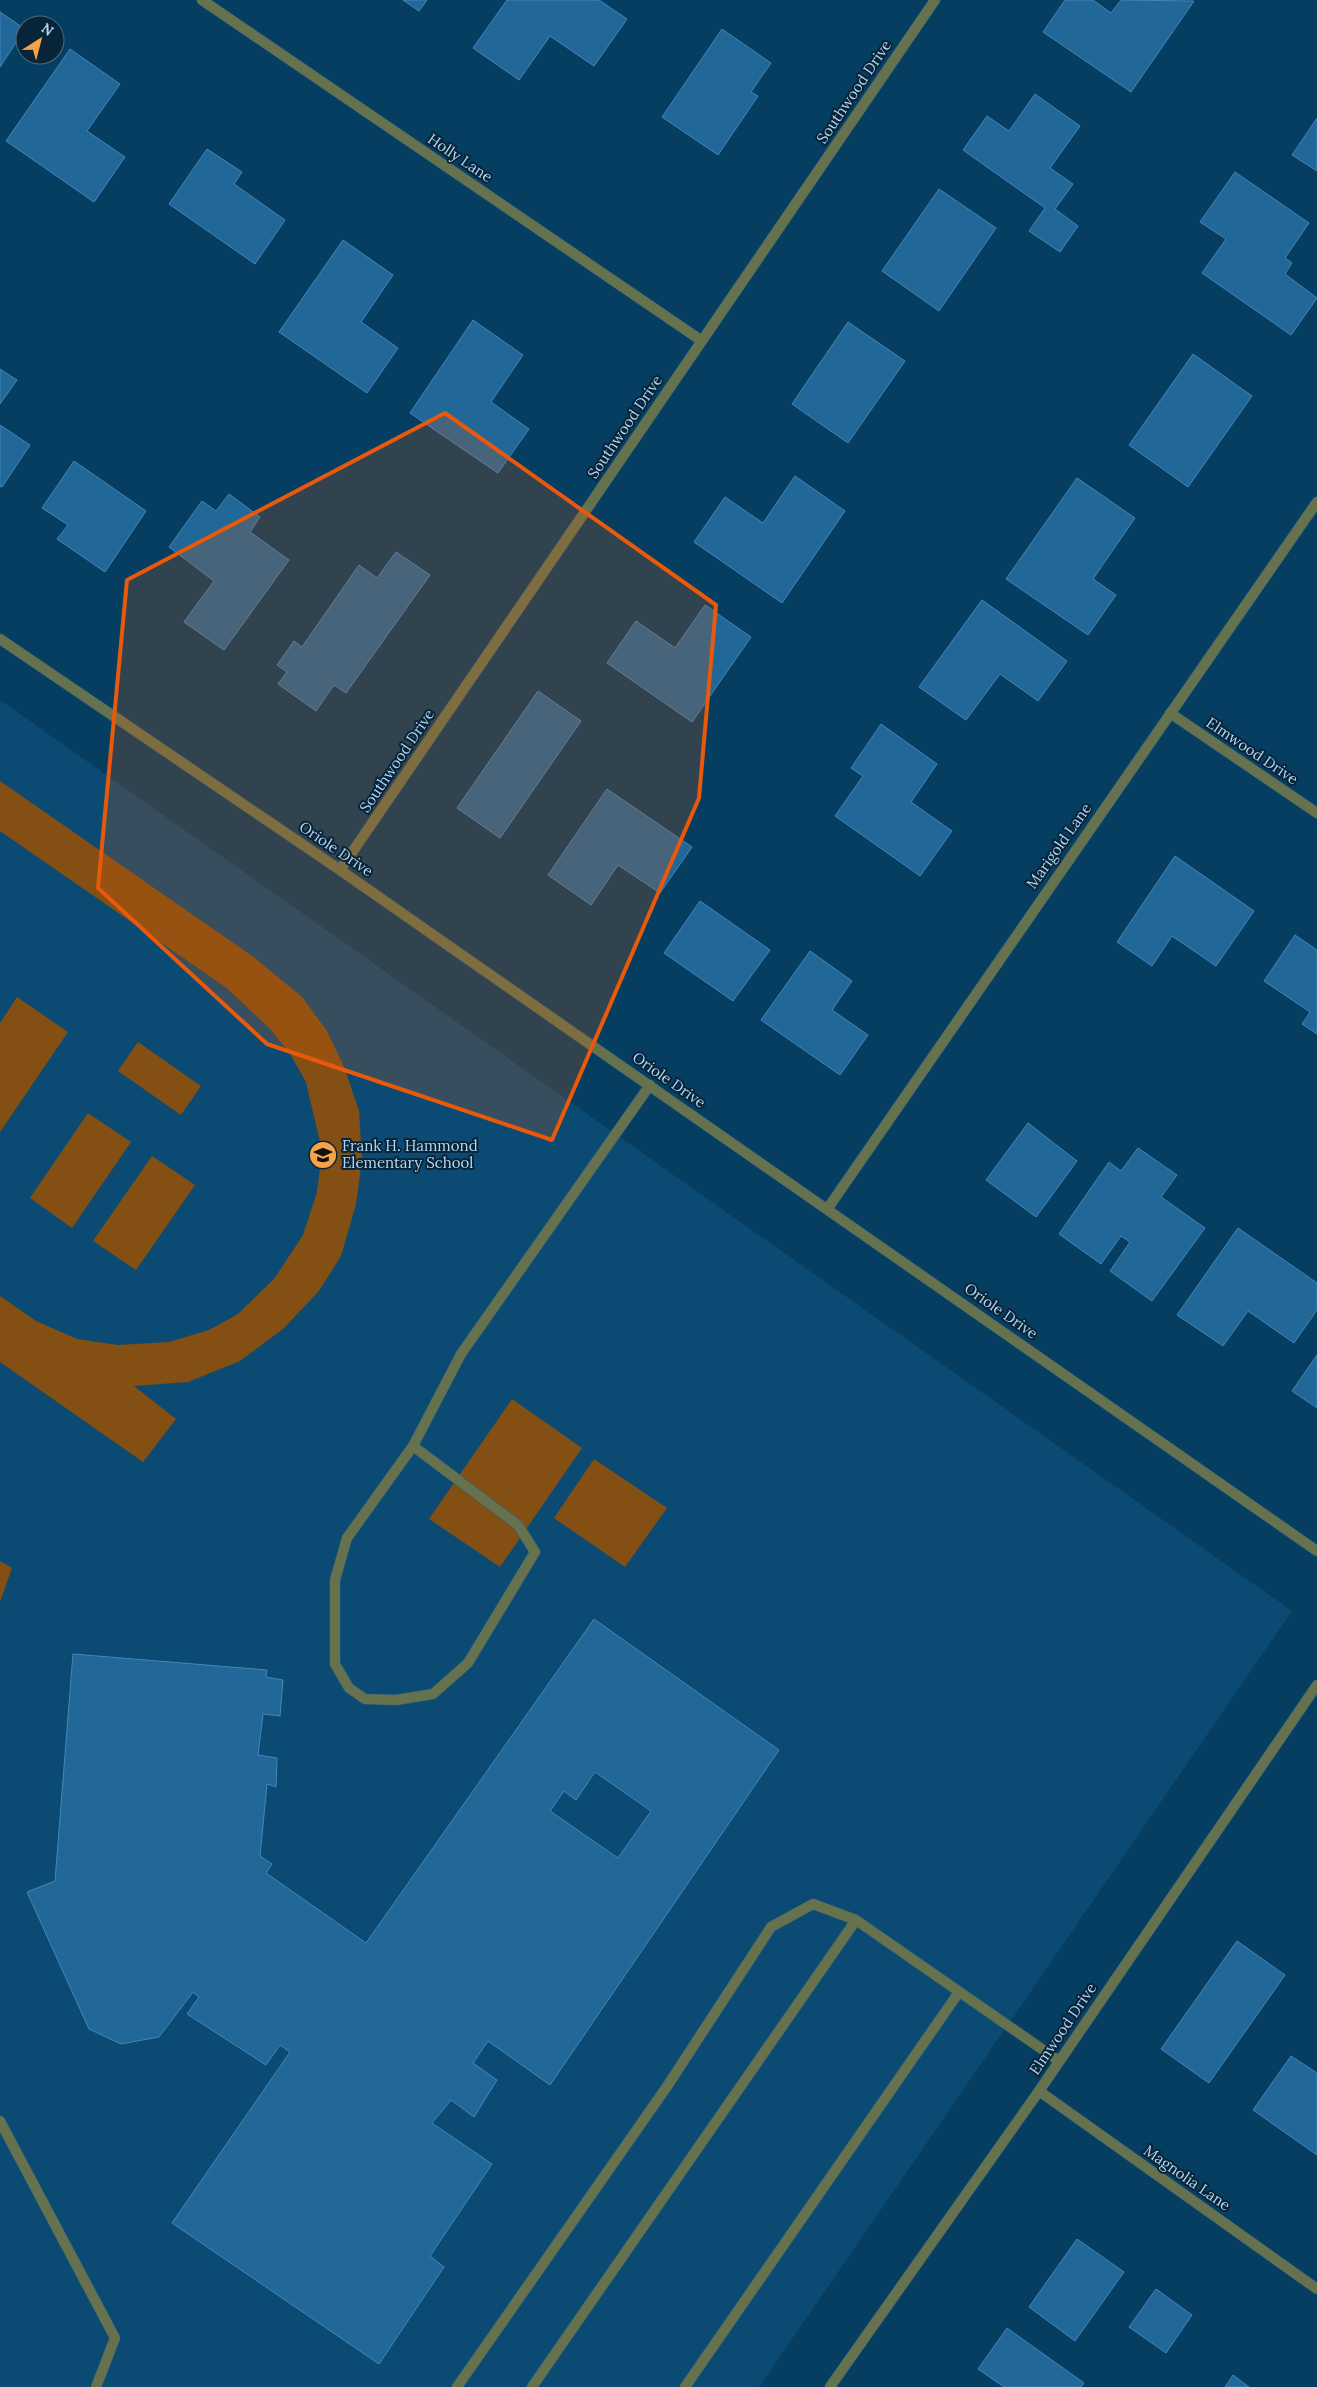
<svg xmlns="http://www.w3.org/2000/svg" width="1317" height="2387" font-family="Lora,serif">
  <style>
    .built { fill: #0b4b73 }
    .green { fill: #844f13 }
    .building { fill: #216798; stroke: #4486b9; fill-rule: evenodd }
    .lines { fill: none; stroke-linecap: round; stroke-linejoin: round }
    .service-casing { stroke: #295c7f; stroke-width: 11 }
    .minor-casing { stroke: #295c7f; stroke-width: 11 }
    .service { stroke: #65724d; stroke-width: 10 }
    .minor { stroke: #65724d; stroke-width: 10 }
    .marked { fill: #e8590c; fill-opacity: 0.2; stroke: #e8590c; stroke-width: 4; stroke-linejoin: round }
    .labels { text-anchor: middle; stroke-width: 4; stroke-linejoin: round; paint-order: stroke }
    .street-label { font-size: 15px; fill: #b5d6f1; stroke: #072438 }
    .poi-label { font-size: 15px; fill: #b5d6f1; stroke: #072438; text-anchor: start }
  </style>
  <rect width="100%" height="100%" fill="#063e62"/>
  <path class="built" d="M0 700 1292 1611 759 2387H0Z"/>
  <path class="green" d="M0 781 255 958 302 997 327 1031 345 1069 359 1111 362 1160 356 1204 341 1256 319 1291 283 1329 240 1361 188 1382 134 1386 176 1419 143 1462 0 1362V1296L36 1321 77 1339 118 1345 169 1342 209 1330 238 1314 274 1279 303 1235 317 1192 322 1151 306 1082 289 1052 270 1029 228 989 0 831Z
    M17 997 68 1032 0 1132V1023Z
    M138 1042 201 1086 181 1115 118 1071Z
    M88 1113 131 1142 72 1228 30 1198Z
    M152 1156 195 1185 136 1270 93 1241Z
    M512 1399 582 1448 500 1567 429 1519Z
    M594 1459 667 1508 625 1567 554 1518Z
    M0 1561 12 1568 0 1602Z"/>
  <path class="building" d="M403 0H427L419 11Z
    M507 0H599L627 19 594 66 550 36 519 80 473 48Z
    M1065 0H1093L1111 13 1121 0 1194 1 1131 92 1043 32Z
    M0 12 25 29 0 67Z
    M722 29 771 63 751 92 758 96 718 155 662 117Z
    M70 49 120 84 87 131 125 157 94 202 6 141Z
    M1035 94 1080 126 1050 168 1073 184 1055 209 1078 226 1060 252 1029 231 1045 208 963 150 987 116 1009 131Z
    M1317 118V171L1292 155Z
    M207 149 242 172 234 184 285 220 255 264 169 204Z
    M1235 172 1309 223 1285 258 1292 263 1285 274 1317 298 1291 335 1202 273 1226 239 1200 222Z
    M939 189 996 228 939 311 882 271Z
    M343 240 393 275 361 322 398 348 367 393 279 332Z
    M473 320 523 355 491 402 529 429 498 473 410 413Z
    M848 322 905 361 848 443 792 404Z
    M1193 354 1252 396 1188 487 1129 445Z
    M0 369 17 380 0 404Z
    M0 425 30 445 2 487 0 486Z
    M74 461 146 511 105 572 57 539 68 525 42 508Z
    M795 476 845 511 782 603 694 542 725 497 763 523Z
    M1077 478 1135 518 1093 579 1116 595 1088 635 1006 579Z
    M229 494 260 517 250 532 289 560 224 650 184 622 214 581 169 547 202 501 216 511Z
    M396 552 430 575 346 693 334 685 316 711 278 684 287 672 277 665 294 641 302 647 359 565 377 578Z
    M982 600 1067 661 1038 701 1000 674 966 720 919 687Z
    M705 605 751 637 692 722 607 663 636 621 675 648Z
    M538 691 581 721 500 838 457 808Z
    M881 724 937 764 911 802 952 831 920 876 835 816 863 776 851 768Z
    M607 789 692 847 660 893 618 865 591 905 548 875Z
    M1175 856 1254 911 1216 966 1172 936 1152 966 1117 942Z
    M700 901 770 950 733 1001 664 953Z
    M1295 935 1317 950V1034L1302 1024 1310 1012 1264 981Z
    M810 951 852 981 832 1010 868 1035 840 1075 761 1020Z
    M1028 1123 1077 1161 1036 1217 986 1180Z
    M1138 1148 1177 1175 1161 1197 1205 1228 1152 1301 1110 1271 1130 1242 1121 1236 1101 1264 1059 1234 1109 1162 1121 1171Z
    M1238 1228 1317 1283V1310L1294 1343 1248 1311 1223 1346 1177 1315Z
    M1317 1355V1408L1292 1391Z
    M594 1619 779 1750 550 2085 488 2041 473 2063 497 2080 474 2117 451 2100 432 2123 492 2164 430 2256 444 2267 379 2364 172 2223 290 2052 280 2045 266 2065 187 2014 199 1997 193 1992 159 2037 121 2044 89 2029 27 1892 55 1881 73 1654 267 1670 266 1677 283 1680 280 1716 263 1714 258 1755 277 1758 276 1787 267 1784 260 1856 272 1864 266 1873 366 1943ZM595 1772 651 1811 618 1858 550 1811 564 1791 576 1800Z
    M1237 1941 1285 1975 1209 2083 1161 2049Z
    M1291 2056 1317 2073V2155L1253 2110Z
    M1077 2239 1124 2272 1075 2341 1029 2307Z
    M1156 2289 1192 2315 1166 2353 1129 2327Z
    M1007 2328 1084 2383 1081 2387H1004L978 2369Z
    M1233 2375 1249 2387H1225Z"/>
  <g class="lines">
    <defs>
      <path id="service" d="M413 1446 518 1525 535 1552 468 1663 433 1694 396 1700 365 1699 349 1688 335 1664V1580L347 1538 413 1446 461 1354 650 1085
        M0 2121 115 2338 96 2387
        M457 2387 668 2085 771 1927 813 1904 856 1920 1059 2061
        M532 2387 856 1920
        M685 2387 959 1992"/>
      <path id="minor" d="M202 0 702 341
        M0 639 340 870 1317 1551
        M1170 713 1317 813
        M340 870 935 0
        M828 1208 1317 502
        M1039 2091 1317 2289
        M830 2387 1039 2091 1317 1685"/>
    </defs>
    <use href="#service" class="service-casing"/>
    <use href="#minor" class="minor-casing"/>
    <use href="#service" class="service"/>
    <use href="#minor" class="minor"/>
  </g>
  <path class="marked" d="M445 413 716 605 699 798 552 1140 267 1044 98 888 127 580Z"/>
  <defs>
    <symbol id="school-disc" viewBox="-11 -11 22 22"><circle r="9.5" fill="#f7a148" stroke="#072438"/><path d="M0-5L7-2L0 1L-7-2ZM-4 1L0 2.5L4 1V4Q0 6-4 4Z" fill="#111"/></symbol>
  </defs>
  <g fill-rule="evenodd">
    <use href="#school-disc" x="307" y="1139" width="32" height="32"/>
  </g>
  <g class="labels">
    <g class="street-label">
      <text transform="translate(854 92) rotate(-56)" y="5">Southwood Drive</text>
      <text transform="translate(460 158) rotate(34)" y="5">Holly Lane</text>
      <text transform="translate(625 427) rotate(-56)" y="5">Southwood Drive</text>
      <text transform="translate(1252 751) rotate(34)" y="5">Elmwood Drive</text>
      <text transform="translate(397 761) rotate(-56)" y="5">Southwood Drive</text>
      <text transform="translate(1059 846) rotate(-55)" y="5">Marigold Lane</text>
      <text transform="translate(336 849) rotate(34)" y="5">Oriole Drive</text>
      <text transform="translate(669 1080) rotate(35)" y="5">Oriole Drive</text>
      <text transform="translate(1001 1311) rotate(35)" y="5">Oriole Drive</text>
      <text transform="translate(1063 2029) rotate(-56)" y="5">Elmwood Drive</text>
      <text transform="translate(1187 2178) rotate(35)" y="5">Magnolia Lane</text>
    </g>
    <g class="poi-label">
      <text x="342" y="1151">Frank H. Hammond<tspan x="342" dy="17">Elementary School</tspan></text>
    </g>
  </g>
  <g transform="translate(40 40) rotate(36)"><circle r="24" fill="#072438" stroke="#4d6b82"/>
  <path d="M0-4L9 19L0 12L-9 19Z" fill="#f7a148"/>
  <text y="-8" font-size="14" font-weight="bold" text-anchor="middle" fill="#b5d6f1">N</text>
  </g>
</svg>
